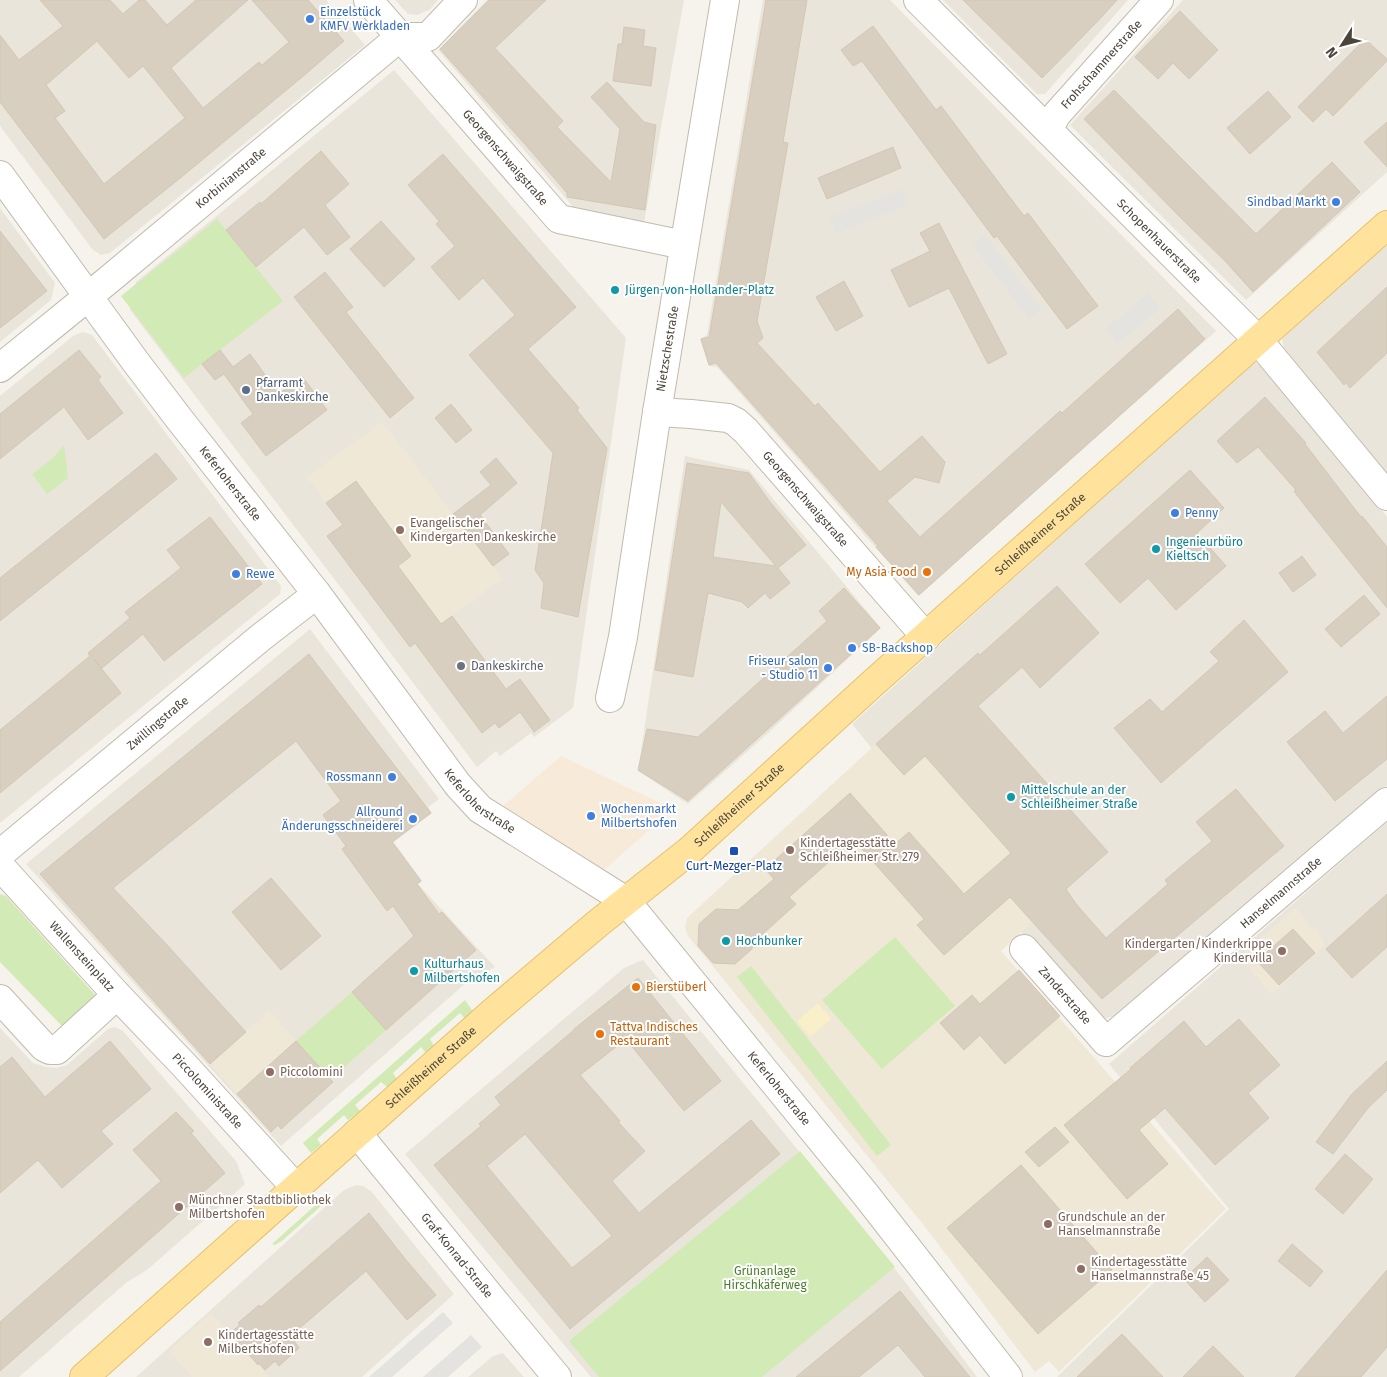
<svg xmlns="http://www.w3.org/2000/svg" width="1387" height="1377" font-family="'Fira Sans',sans-serif">
  <style>
    .residential { fill: #eae5da }
    .commercial { fill: #f7ead8 }
    .education { fill: #efe8d6 }
    .green { fill: #d2eab5 }
    .sand { fill: #f9efc9 }
    .parking { fill: #e5e3e0 }
    .building { fill: #d8cfc1; stroke: #d3c7b4; fill-rule: evenodd }
    .lines { fill: none; stroke-linecap: round; stroke-linejoin: round }
    .minor-casing { stroke: #c2bbae; stroke-width: 30 }
    .major-casing { stroke: #e6c16a; stroke-width: 30 }
    .minor { stroke: #fff; stroke-width: 28 }
    .major { stroke: #ffe39c; stroke-width: 28 }
    .shop-dot { fill: #3f7fe0; stroke: #fff; stroke-width: 2 }
    .culture-dot { fill: #0f9aa8; stroke: #fff; stroke-width: 2 }
    .service-dot { fill: #5c6f8a; stroke: #fff; stroke-width: 2 }
    .education-dot { fill: #8d6e63; stroke: #fff; stroke-width: 2 }
    .food-dot { fill: #e8710a; stroke: #fff; stroke-width: 2 }
    .worship-dot { fill: #6b7280; stroke: #fff; stroke-width: 2 }
    .transit-dot { fill: #1a4fb4; stroke: #fff; stroke-width: 2 }
    .labels { text-anchor: middle; stroke-width: 4; stroke-linejoin: round; paint-order: stroke }
    .shop-label { font-size: 12px; fill: #366cbe; stroke: #fff; text-anchor: start }
    .street-label { font-size: 12px; fill: #4b4439; stroke: #fff }
    .culture-label { font-size: 12px; fill: #0d838f; stroke: #fff; text-anchor: start }
    .service-label { font-size: 12px; fill: #4e5e75; stroke: #fff; text-anchor: start }
    .education-label { font-size: 12px; fill: #785e54; stroke: #fff; text-anchor: start }
    .food-label { font-size: 12px; fill: #c56008; stroke: #fff; text-anchor: start }
    .worship-label { font-size: 12px; fill: #5b616d; stroke: #fff; text-anchor: start }
    .transit-label { font-size: 12px; fill: #164399; stroke: #fff }
    .park-label { font-size: 12px; fill: #4a7f2a; stroke: #fff }
  </style>
  <rect width="100%" height="100%" fill="#f6f3ec"/>
  <path class="residential" d="M0 0H326L365 45 110 253 101 255 93 250 0 126Z
    M395 0H438L429 10 417 15 408 14Z
    M487 0H684L643 228 581 216 438 50Z
    M763 0H890L1216 331 918 596 717 367 709 366 700 339 707 335Z
    M943 0H1128L1045 94H1037Z
    M1183 0H1387V172L1246 300 1070 125Z
    M394 70 626 338 573 708 534 737 531 733 500 756 496 751 477 767 130 310 136 282Z
    M0 208 55 283 51 300 0 342Z
    M1387 240V476L1284 348 1282 340 1283 335Z
    M83 332 92 335 281 586 280 594 0 823V396L73 336Z
    M1253 363 1262 364 1267 367 1387 517V785L1120 1015 1106 1018 1098 1015 1025 937 852 724Z
    M685 456 749 470 881 628 766 735 688 804 638 771Z
    M310 629 439 799 428 807 432 813 394 842 422 881 418 884 495 967 468 981 281 1146 26 864Z
    M1387 822V1377H1057L1229 1209 1109 1064Z
    M643 960 903 1279 977 1377H591L405 1154 624 968Z
    M114 1027 122 1030 236 1161 245 1184 147 1270 127 1282 19 1377H0V1028L33 1063 46 1067 57 1068 67 1065 108 1029Z
    M356 1185 363 1186 371 1191 454 1294 362 1377H136L344 1190Z
    M503 1353 524 1377H468L493 1356Z"/>
  <path class="commercial" d="M561 756 673 809 604 870 502 807Z"/>
  <path class="education" d="M382 422 453 514 502 579 410 647 327 536 343 524 307 477Z
    M978 653 1004 682 978 706 1108 852 1084 873 1069 857 1032 922 1001 951 1226 1209 1059 1372 1049 1361 1035 1372 926 1228 688 936 685 927 687 918 876 744Z
    M1296 908 1311 930 1316 927 1325 945 1272 994 1239 956Z
    M269 1011 333 1082 281 1129 278 1125 271 1131 210 1064Z
    M211 1313 269 1377H192L169 1351Z"/>
  <path class="green" d="M217 219 283 301 184 378 121 296Z
    M64 445 68 478 47 494 32 474 53 458Z
    M0 894 6 896 96 996 62 1026 0 962Z
    M895 937 955 1006 882 1069 822 1000Z
    M751 966 891 1145 877 1156 737 977Z
    M352 992 386 1030 330 1080 296 1041Z
    M465 1000 474 1013 466 1020 460 1013 430 1039 434 1046 426 1053 421 1047 393 1073 397 1079 387 1087 381 1082 355 1105 360 1111 348 1120 344 1115 317 1139 321 1145 311 1153 303 1143Z
    M800 1151 895 1267 762 1377H599L569 1341Z
    M329 1193 331 1197 283 1240 275 1245 272 1244Z"/>
  <path class="sand" d="M818 1003 831 1019 810 1037 797 1021Z"/>
  <path class="parking" d="M902 189 909 205 836 234 830 217Z
    M985 235 1042 309 1029 319 972 245Z
    M1148 293 1161 308 1117 344 1105 329Z
    M443 1312 453 1323 392 1377H369Z
    M471 1335 482 1347 448 1377H423Z"/>
  <path class="building" d="M40 0H110L123 14 139 0H145L167 25 196 0H248L171 68 203 108 259 62 262 65 289 42 252 0H308L344 41 301 78 184 175 104 239 0 102V35L19 60 63 26ZM97 41 129 78 143 66 185 118 104 184 55 118 65 111 46 85Z
    M489 0H546L495 48 563 121 557 127 611 182 620 129 591 97 607 82 644 122 656 125 645 210 567 197V193L531 151 440 49Z
    M766 0H807L783 142 788 143 757 321 763 338 757 343 815 406 818 403 880 472 922 436 945 462 939 483 915 477 887 501 920 537 1060 411 1062 413 1178 309 1205 339 919 595 876 547 878 546 716 363 709 365 701 339 709 337Z
    M963 0H1117L1097 22 1042 78Z
    M1180 11 1218 50 1189 79 1173 63 1158 79 1135 57Z
    M873 26 936 110 941 106 1024 216 1028 213 1098 306 1067 329 997 236 994 238 862 61 853 66 841 50Z
    M624 27 645 30 643 46 656 48 651 86 613 81 618 44H622Z
    M1365 39 1387 59V61L1333 116 1326 109 1313 122 1298 107Z
    M1114 90 1256 234 1332 162 1360 192 1253 292 1226 262 1181 218 1084 119Z
    M1268 91 1291 117 1250 154 1227 128Z
    M1387 122V167L1364 142Z
    M893 147 901 168 827 199 818 178Z
    M321 151 349 184 325 205 350 237 327 255 304 227 256 267 226 230 260 202 261 204Z
    M443 154 576 307 528 349 579 408 577 410 607 448 578 617 541 608 544 583 535 570 553 453 469 355 515 315 483 278 459 300 431 267 455 246 436 224 439 221 408 185Z
    M381 221 415 259 384 287 350 249Z
    M939 223 1007 354 988 364 949 288 909 307 891 270 930 251 920 233Z
    M0 231 47 291 0 328Z
    M325 272 353 307 346 312 414 398 390 418 294 297Z
    M844 281 863 316 836 331 816 297Z
    M1387 287V353L1350 388 1346 383 1344 385 1317 352Z
    M79 350 101 377 98 380 123 413 88 440 64 407 0 459V414Z
    M220 350 233 367 250 354 279 394 302 376 327 410 266 456 241 423 253 414 224 374 215 380 202 364Z
    M1265 397 1306 443 1305 444 1361 517 1362 516 1387 547V608L1306 507 1294 491 1296 490 1258 447 1237 463 1217 441Z
    M451 404 472 430 456 443 435 418Z
    M156 453 177 479 0 621V578Z
    M496 458 517 483 480 515 509 554 493 566 453 514 491 485 480 472Z
    M687 463 749 473 770 502 806 545 778 568 790 583 770 599 765 593 748 608 742 602 708 593 693 677 655 670ZM721 502 776 566 713 557Z
    M1190 470 1224 508 1197 533 1226 566 1176 610 1148 578 1120 603 1085 564Z
    M356 481 411 556 398 566 441 624 452 616 506 689 520 679 550 720 534 732 520 712 499 728 495 723 482 733 415 643 410 647 327 536 343 525 326 503Z
    M210 517 262 584 164 661 143 634 102 668 94 659 121 693 0 793V730L90 656 88 653 130 618 125 612 181 568 167 550Z
    M1302 556 1316 575 1293 592 1279 573Z
    M1057 586 1099 633 1040 688 1022 667 978 706 1108 852 1066 889 1076 904 1106 938 1168 884 1165 880 1212 841 1196 822 1236 789 1284 846 1102 999 1010 897 944 955 917 925 924 919 854 840 789 897 796 904 753 943 752 949 735 964 713 963 698 946 699 924 716 909 738 910 774 879 765 869 850 793 895 844 909 832 964 894 1011 853 925 756 904 775 876 744 978 653 980 655Z
    M844 588 880 628 688 801 638 770 647 729 698 737 827 621 819 611Z
    M1364 595 1380 614 1341 647 1325 629Z
    M1244 620 1288 672 1161 783 1114 728 1150 699 1162 712 1219 661 1210 652Z
    M309 654 431 813 392 842 421 881 417 884 439 914 442 912 476 950 386 1030 352 992 414 936 393 906 387 911 342 849 346 846 323 815 341 801 296 741 113 888 168 946 246 1032 210 1064 40 874Z
    M1387 696V759L1335 801 1287 742 1325 711 1343 733Z
    M271 878 321 936 281 970 232 912Z
    M1387 894V947L1352 978 1326 949Z
    M1293 929 1315 953 1279 985 1257 961Z
    M1019 970 1060 1016 1005 1064 980 1035 964 1050 940 1023 972 995 980 1004Z
    M638 978 721 1081 684 1111 626 1039 580 1075 620 1121 618 1122 645 1151 612 1181 639 1213 751 1120 780 1154 570 1329 434 1165 481 1126 479 1124 501 1105 495 1097 574 1030V1029ZM525 1134 612 1236 572 1268 487 1166Z
    M1239 1019 1280 1065 1248 1093 1269 1118 1215 1165 1165 1108 1139 1130 1168 1164 1127 1199 1064 1125 1131 1069 1130 1068 1184 1021 1206 1047Z
    M110 1041 151 1089 101 1131 113 1144 62 1188 38 1160 0 1193V1067L12 1057 45 1097Z
    M296 1041 333 1082 281 1129 278 1125 271 1132 237 1094Z
    M1387 1061V1090L1368 1108 1333 1154 1316 1142 1352 1094Z
    M176 1112 194 1131 191 1133 225 1173 0 1371V1322L161 1181 133 1150Z
    M1055 1127 1069 1142 1039 1167 1025 1152Z
    M1345 1154 1373 1179 1343 1214 1315 1189Z
    M1021 1165 1112 1270 1038 1334 947 1228Z
    M369 1213 406 1260 436 1295 407 1320 366 1271 294 1333 296 1335 292 1338 299 1348 279 1366 275 1361 265 1370 259 1363 258 1365 230 1333 240 1325 238 1323 259 1305 261 1307Z
    M1292 1244 1323 1271 1310 1287 1278 1261Z
    M1207 1257 1229 1280 1205 1302 1184 1279Z
    M1387 1270V1347L1361 1377H1295Z
    M900 1291 970 1377H925L898 1345 859 1377H796Z
    M1122 1334 1163 1377H1077Z
    M1213 1346 1244 1377H1183Z"/>
  <g class="lines">
    <defs>
      <g id="minor">
        <path id="s1" d="M368 0 559 219 684 245"/>
        <path id="s2" d="M918 0 1258 340 1387 496"/>
        <path id="s3" d="M1048 130 1057 114 1159 0"/>
        <path id="s4" d="M0 175 135 361 180 420 317 594 458 785 480 809 626 901 866 1195 1008 1377"/>
        <path id="s5" d="M0 368 106 282 400 37H428L463 0"/>
        <path id="s6" d="M657 412 691 414 728 418 736 422 746 431 926 637"/>
        <path id="s7" d="M610 698 623 637 657 412 725 0"/>
        <path id="s8" d="M0 854 260 638 317 594"/>
        <path id="s9" d="M0 866 117 995 184 1065 296 1188"/>
        <path id="s10" d="M1024 949 1106 1042 1387 802"/>
        <path d="M0 999 44 1047 50 1050H57L117 995"/>
        <path id="s11" d="M357 1133 494 1301 557 1377"/>
      </g>
      <g id="major">
        <path id="s12" d="M84 1377 492 1013 597 924 689 851 872 684 1387 225"/>
      </g>
    </defs>
    <use href="#minor" class="minor-casing"/>
    <use href="#major" class="major-casing"/>
    <use href="#minor" class="minor"/>
    <use href="#major" class="major"/>
  </g>
  <g class="shop-dot">
    <circle cx="310" cy="19" r="5"/>
    <circle cx="1336" cy="202" r="5"/>
    <circle cx="1175" cy="513" r="5"/>
    <circle cx="236" cy="574" r="5"/>
    <circle cx="852" cy="648" r="5"/>
    <circle cx="828" cy="668" r="5"/>
    <circle cx="392" cy="777" r="5"/>
    <circle cx="591" cy="816" r="5"/>
    <circle cx="413" cy="819" r="5"/>
  </g>
  <g class="culture-dot">
    <circle cx="615" cy="290" r="5"/>
    <circle cx="1156" cy="549" r="5"/>
    <circle cx="1011" cy="797" r="5"/>
    <circle cx="726" cy="941" r="5"/>
    <circle cx="414" cy="971" r="5"/>
  </g>
  <circle class="service-dot" cx="246" cy="390" r="5"/>
  <g class="education-dot">
    <circle cx="400" cy="530" r="5"/>
    <circle cx="790" cy="850" r="5"/>
    <circle cx="1282" cy="951" r="5"/>
    <circle cx="270" cy="1072" r="5"/>
    <circle cx="179" cy="1207" r="5"/>
    <circle cx="1048" cy="1224" r="5"/>
    <circle cx="1081" cy="1269" r="5"/>
    <circle cx="208" cy="1342" r="5"/>
  </g>
  <g class="food-dot">
    <circle cx="927" cy="572" r="5"/>
    <circle cx="636" cy="987" r="5"/>
    <circle cx="600" cy="1034" r="5"/>
  </g>
  <circle class="worship-dot" cx="461" cy="666" r="5"/>
  <rect class="transit-dot" x="729" y="846" width="10" height="10" rx="2.5"/>
  <g class="labels">
    <g class="shop-label">
      <text x="320" y="16">Einzelstück<tspan x="320" dy="14">KMFV Werkladen</tspan></text>
      <text x="1326" y="206" text-anchor="end">Sindbad Markt</text>
      <text x="1185" y="517">Penny</text>
      <text x="246" y="578">Rewe</text>
      <text x="862" y="652">SB-Backshop</text>
      <text x="818" y="665" text-anchor="end">Friseur salon<tspan x="818" dy="14">- Studio 11</tspan></text>
      <text x="382" y="781" text-anchor="end">Rossmann</text>
      <text x="601" y="813">Wochenmarkt<tspan x="601" dy="14">Milbertshofen</tspan></text>
      <text x="403" y="816" text-anchor="end">Allround<tspan x="403" dy="14">Änderungsschneiderei</tspan></text>
    </g>
    <g class="street-label">
      <text dy="4" stroke="none"><textPath href="#s3" startOffset="85">Frohschammerstraße</textPath></text>
      <text dy="4" stroke="none"><textPath href="#s1" startOffset="209">Georgenschwaigstraße</textPath></text>
      <text dy="4" stroke="none"><textPath href="#s5" startOffset="299">Korbinianstraße</textPath></text>
      <text dy="4" stroke="none"><textPath href="#s2" startOffset="341">Schopenhauerstraße</textPath></text>
      <text dy="4" stroke="none"><textPath href="#s7" startOffset="354">Nietzschestraße</textPath></text>
      <text dy="4" stroke="none"><textPath href="#s4" startOffset="385">Keferloherstraße</textPath></text>
      <text dy="4" stroke="none"><textPath href="#s6" startOffset="184">Georgenschwaigstraße</textPath></text>
      <text dy="4" stroke="none"><textPath href="#s12" startOffset="1275">Schleißheimer Straße</textPath></text>
      <text dy="4" stroke="none"><textPath href="#s8" startOffset="205">Zwillingstraße</textPath></text>
      <text dy="4" stroke="none"><textPath href="#s4" startOffset="790">Keferloherstraße</textPath></text>
      <text dy="4" stroke="none"><textPath href="#s12" startOffset="870">Schleißheimer Straße</textPath></text>
      <text dy="4" stroke="none"><textPath href="#s10" startOffset="354">Hanselmannstraße</textPath></text>
      <text dy="4" stroke="none"><textPath href="#s9" startOffset="122">Wallensteinplatz</textPath></text>
      <text dy="4" stroke="none"><textPath href="#s10" startOffset="62">Zanderstraße</textPath></text>
      <text dy="4" stroke="none"><textPath href="#s12" startOffset="465">Schleißheimer Straße</textPath></text>
      <text dy="4" stroke="none"><textPath href="#s4" startOffset="1210">Keferloherstraße</textPath></text>
      <text dy="4" stroke="none"><textPath href="#s9" startOffset="306">Piccoloministraße</textPath></text>
      <text dy="4" stroke="none"><textPath href="#s11" startOffset="158">Graf-Konrad-Straße</textPath></text>
    </g>
    <g class="culture-label">
      <text x="625" y="294">Jürgen-von-Hollander-Platz</text>
      <text x="1166" y="546">Ingenieurbüro<tspan x="1166" dy="14">Kieltsch</tspan></text>
      <text x="1021" y="794">Mittelschule an der<tspan x="1021" dy="14">Schleißheimer Straße</tspan></text>
      <text x="736" y="945">Hochbunker</text>
      <text x="424" y="968">Kulturhaus<tspan x="424" dy="14">Milbertshofen</tspan></text>
    </g>
    <g class="service-label">
      <text x="256" y="387">Pfarramt<tspan x="256" dy="14">Dankeskirche</tspan></text>
    </g>
    <g class="education-label">
      <text x="410" y="527">Evangelischer<tspan x="410" dy="14">Kindergarten Dankeskirche</tspan></text>
      <text x="800" y="847">Kindertagesstätte<tspan x="800" dy="14">Schleißheimer Str. 279</tspan></text>
      <text x="1272" y="948" text-anchor="end">Kindergarten/Kinderkrippe<tspan x="1272" dy="14">Kindervilla</tspan></text>
      <text x="280" y="1076">Piccolomini</text>
      <text x="189" y="1204">Münchner Stadtbibliothek<tspan x="189" dy="14">Milbertshofen</tspan></text>
      <text x="1058" y="1221">Grundschule an der<tspan x="1058" dy="14">Hanselmannstraße</tspan></text>
      <text x="1091" y="1266">Kindertagesstätte<tspan x="1091" dy="14">Hanselmannstraße 45</tspan></text>
      <text x="218" y="1339">Kindertagesstätte<tspan x="218" dy="14">Milbertshofen</tspan></text>
    </g>
    <g class="food-label">
      <text x="917" y="576" text-anchor="end">My Asia Food</text>
      <text x="646" y="991">Bierstüberl</text>
      <text x="610" y="1031">Tattva Indisches<tspan x="610" dy="14">Restaurant</tspan></text>
    </g>
    <g class="worship-label">
      <text x="471" y="670">Dankeskirche</text>
    </g>
    <g class="transit-label">
      <text x="734" y="870">Curt-Mezger-Platz</text>
    </g>
    <g class="park-label">
      <text x="765" y="1275">Grünanlage<tspan x="765" dy="14">Hirschkäferweg</tspan></text>
    </g>
  </g>
  <g transform="translate(1342 45) rotate(234)" stroke="#ffffff" stroke-width="4" paint-order="stroke">
  <path d="M0-4L9 19L0 12L-9 19Z" fill="#4b4439"/>
  <text y="-8" font-size="14" font-weight="bold" text-anchor="middle" fill="#4b4439">N</text>
  </g>
</svg>
